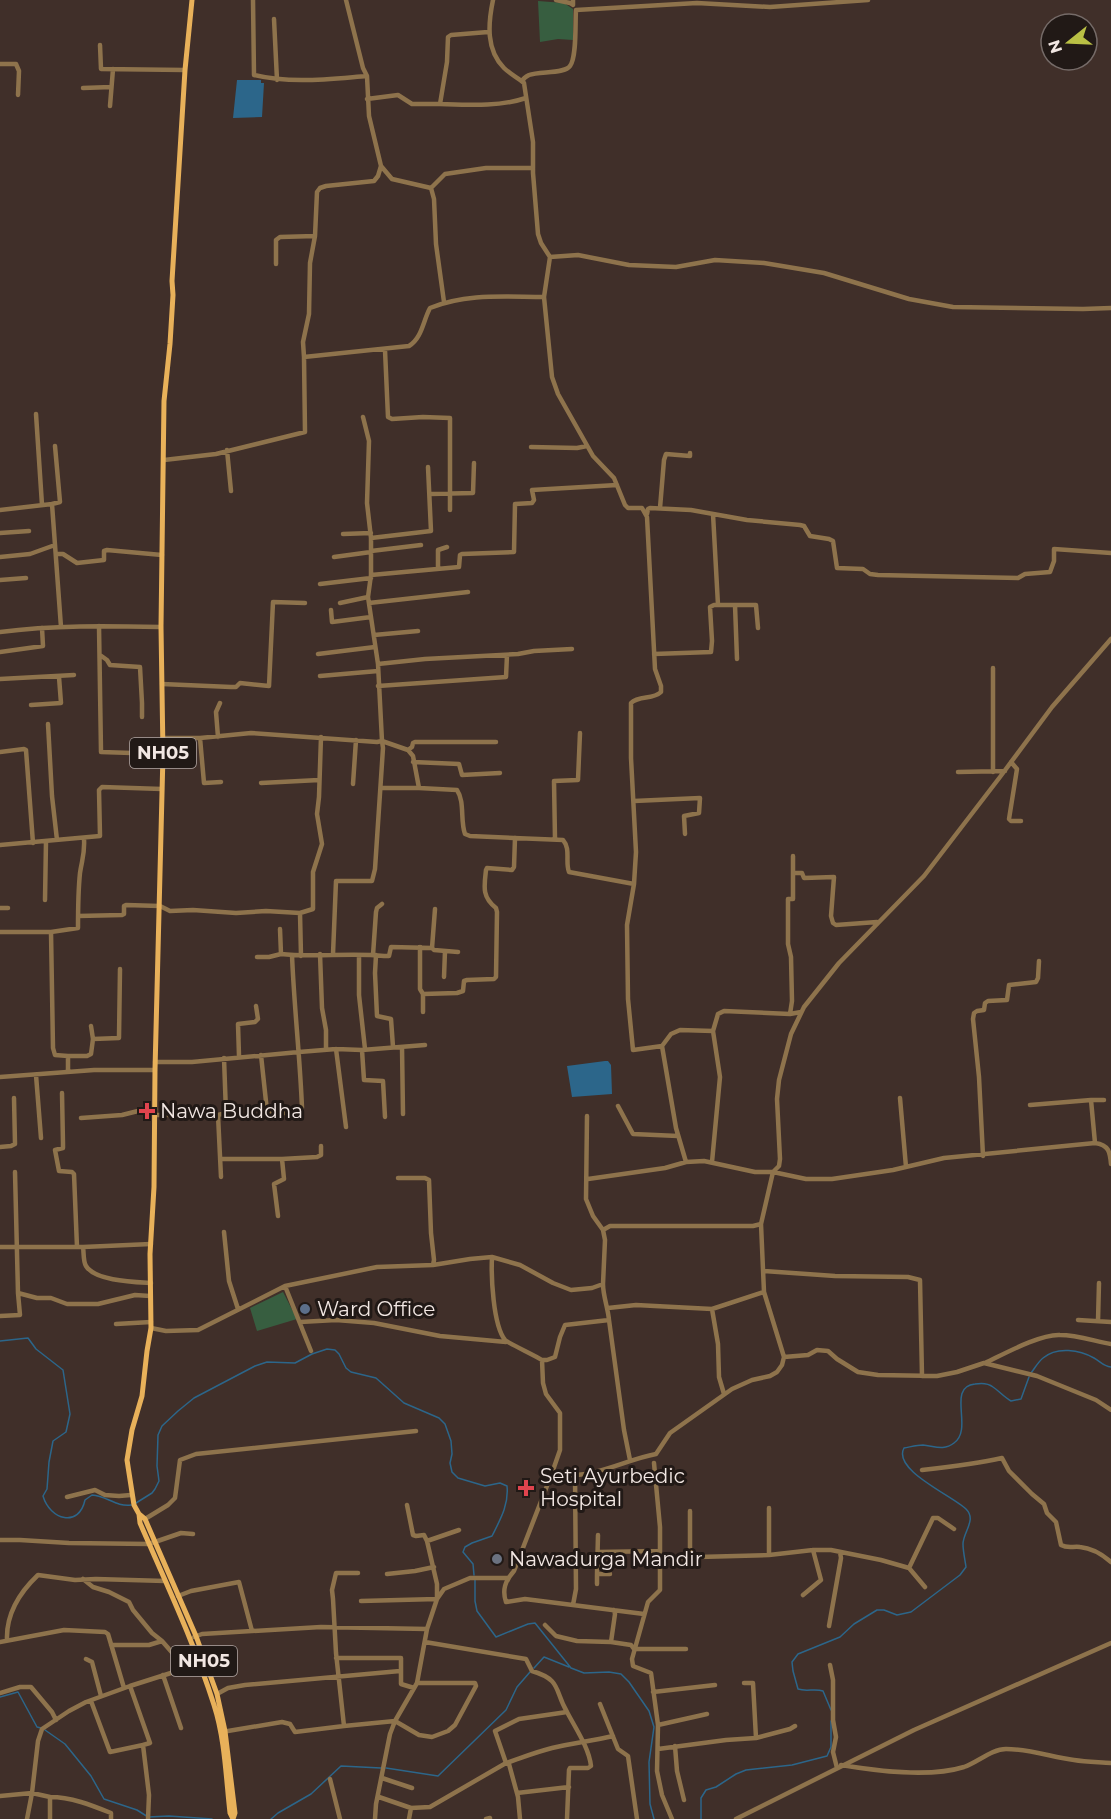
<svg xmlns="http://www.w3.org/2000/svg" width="1111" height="1819" font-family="Montserrat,sans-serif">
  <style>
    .green { fill: #375e40 }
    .water { fill: #2c668a }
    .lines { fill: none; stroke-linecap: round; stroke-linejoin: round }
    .stream { stroke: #2c668a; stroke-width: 1.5 }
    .minor { stroke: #8e734c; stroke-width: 4.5 }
    .major { stroke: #e8b15a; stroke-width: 5 }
    .health-dot { fill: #e0444e; stroke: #211916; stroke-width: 2 }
    .service-dot { fill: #5c6f8a; stroke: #211916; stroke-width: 2 }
    .worship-dot { fill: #6b7280; stroke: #211916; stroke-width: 2 }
    .labels { text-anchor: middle; stroke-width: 6; stroke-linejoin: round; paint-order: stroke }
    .shield { fill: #211916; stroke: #b3a9a6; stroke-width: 1.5 }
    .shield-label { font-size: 18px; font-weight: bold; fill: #f2e7e3 }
    .poi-label { font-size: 20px; fill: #f2e7e3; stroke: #211916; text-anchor: start }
  </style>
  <rect width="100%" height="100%" fill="#402f29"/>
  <path class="green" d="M538 1 564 3 573 9V40L558 39 540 42Z
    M283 1292 297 1319 257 1331 250 1308Z"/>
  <path class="water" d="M237 80H261V83H264L262 117 233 118Z
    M605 1061H608L611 1065 612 1094 572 1097 567 1066Z"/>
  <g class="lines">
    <path class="stream" d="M0 1341 28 1338 36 1349 63 1370 70 1414 66 1432 53 1441 49 1462 47 1489 43 1496C50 1520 79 1528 85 1500L92 1495C107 1496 116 1507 131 1505
      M1031 1373C1035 1368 1038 1362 1043 1358 1057 1346 1080 1350 1094 1358 1101 1362 1103 1366 1111 1367
      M136 1503 152 1493 155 1489 159 1481 157 1466 158 1435 162 1426 178 1411 194 1398 255 1366 267 1362 295 1363 312 1354 327 1349 335 1350 339 1354 346 1368 351 1372 376 1378 404 1403 439 1418 445 1424 451 1441 452 1454 450 1463 452 1472 458 1478 485 1486 500 1483 507 1486C509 1505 500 1520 492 1536L472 1543 465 1547 463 1552 473 1564 474 1575
      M475 1580V1601L477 1611 496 1637 528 1624 535 1623 571 1668 584 1673 609 1672 621 1674 629 1682 649 1711 654 1727 649 1762 650 1804 654 1819
      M534 1668 544 1657 569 1667
      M0 1697 18 1692 37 1727 41 1728
      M831 1710 823 1691C815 1688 807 1692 798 1689L793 1671 792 1662 798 1654 840 1637 854 1624 877 1610H884L897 1615 911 1612 960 1575 966 1567C965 1560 963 1551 963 1544 963 1532 977 1520 966 1509 953 1496 892 1470 904 1448 910 1447 917 1445 923 1445 934 1446 944 1451 954 1443 974 1429 946 1387 975 1384 981 1383 988 1383 993 1387 999 1391 1004 1397 1011 1401L1021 1399 1029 1377
      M45 1730 65 1744 91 1776 104 1799 137 1810 148 1817 169 1816 212 1819
      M386 1768 438 1776 506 1710 517 1687 530 1672
      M271 1819 278 1813 311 1794 341 1766 381 1768
      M701 1819V1798L706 1790 716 1787 736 1774 746 1770 792 1765 827 1756 831 1747V1721"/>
    <path class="minor" d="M253 0 254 75C291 84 329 79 367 76
      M493 0C488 24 486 50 504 68 510 74 518 78 524 83L533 142V173L538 234 541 243 550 257
      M556 0 570 3 573 5V0
      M274 19 277 80
      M100 45 101 69 185 70
      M0 64H16L19 71 18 95
      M522 81C523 79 527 76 529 75 539 71 565 74 570 66 577 57 575 22 576 10L697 3 770 7 868 0
      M83 88 111 87
      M367 99 398 95 412 104H440L447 62 448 37 451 35 488 32
      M440 104C469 105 499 107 526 98
      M110 106 113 69
      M381 166 392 179 431 188 434 199 436 244 444 302
      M431 188 445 174 486 168H533
      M276 264V240L280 237 315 236
      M544 297 552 377 558 394 593 456 614 478 625 505 628 508H642L647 517 655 669 661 686V692C653 700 639 695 631 703V758L636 852 634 884 627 925 628 999 633 1050 662 1046 676 1128 686 1162
      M385 350 388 417 392 419 423 417 450 418V510
      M304 357 303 342 309 314 310 263 315 236 317 192 320 188 326 186 374 181 378 176 381 166 369 116 367 76 363 68 346 0
      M36 414 42 505
      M363 417 369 441 367 503 371 538V575
      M531 447 577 448 587 446
      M227 450 231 491
      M164 460 216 454 305 432 304 357 409 346C422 338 423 321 430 308 467 293 505 297 544 297L550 257 578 255 629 265 676 267 715 260 764 263 824 273 909 299 953 307 1083 309 1111 308
      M430 494 473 493 474 463
      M52 504 60 502 55 446
      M660 508 664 460 666 454 690 456V453
      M0 510 52 504 61 627
      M647 514 648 509 650 508 691 510 747 520 800 525 804 526 810 536 829 539 833 541 837 568 863 569 870 574 878 575 1018 578 1025 574 1050 572 1054 561V549L1111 553
      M713 514 718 605
      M0 533 29 531
      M343 534 371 533
      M371 538 431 531 428 467
      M371 551 421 545
      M56 554H63L77 563 104 560V551L107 550 162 555
      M0 557 30 554 55 545
      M334 557 371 552
      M438 568V550L447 547
      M0 580 26 578
      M320 584 371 578
      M340 603 368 597
      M369 603 468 592
      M735 605 737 659
      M331 610 332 622 371 617
      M99 626 101 752 163 754
      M0 632C53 625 107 626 161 627
      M374 635 418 631
      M0 652 43 646 42 628
      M318 654 375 647
      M654 654 711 652 712 641 710 607 714 605H756L758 628
      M100 655 107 660 110 665 140 667 142 703V717
      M378 664 425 659 518 654 534 651 572 649
      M993 668V772
      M320 676 378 671
      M0 679 74 675
      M162 684 231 687H236L240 683 269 686 273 602 305 603
      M378 686 506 677 507 655
      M31 705 61 703 59 677
      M48 724 52 796 57 840
      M218 737 216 712 220 703
      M163 738H200L251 733 377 742 382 741 408 750 413 756 419 788 457 790C465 802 460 820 465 834L470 836 563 840C571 849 565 862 569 872L634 884
      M200 738 204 783 221 782
      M408 750 412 747 413 743 415 742H496
      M0 752 24 749 26 750 33 843
      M413 762 459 764 462 775 500 773
      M1011 762 1017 769 1009 819 1011 821H1021
      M958 772 1005 771
      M261 783 319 780
      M353 784 356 740
      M381 788H419
      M634 801 700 798 699 813 684 816 685 834
      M555 839 554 781 578 780 580 733
      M0 845 100 836 99 790 102 787 162 789
      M793 873H802L804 878 834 877 831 916 833 923 836 925 877 922
      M45 900 46 841
      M0 908H8
      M300 913 313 909V872L322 844 317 814 319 797 321 737
      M78 916 122 915 124 914V906L126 905 160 906 170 911 193 910 236 913 266 911 300 913 301 956
      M280 929 281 954C314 958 350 952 384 956H389L391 947 432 948 434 950 458 952
      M0 932H51L53 1048 55 1055 68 1056V1071
      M51 932 78 928C78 910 78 892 80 873 82 859 85 854 84 839
      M420 947V989L423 994 457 993 463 991 464 981 467 980 494 979 496 977 497 912 496 908C482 897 484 887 486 870L487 868 512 870 514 867 515 838
      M432 948 435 909
      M320 954 322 1008 326 1030V1050
      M333 954 336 881H372L375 869 383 748 382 741 378 664 368 597 371 575 459 567 460 555 462 554 514 552 515 504 532 503 534 500 532 490 617 485
      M292 955C294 1006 300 1057 302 1108
      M373 955 376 912 377 908 382 904
      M376 955 375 973 377 1016 391 1019 393 1047
      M359 956V995L365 1049
      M257 957H269L281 954
      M444 977 445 951
      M423 1012V994
      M790 1014 792 1001 791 957 788 944V899H793V856
      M93 1039 119 1038 120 969
      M662 1046 671 1034 680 1030 713 1031 718 1014 724 1011 790 1014 801 1012
      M402 1047 403 1114
      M336 1049 346 1127
      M362 1050 364 1080 383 1081 385 1117
      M261 1055 267 1111 270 1113H294
      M68 1056H87L91 1054 93 1039 91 1026
      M239 1056 238 1024 255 1022 258 1019 256 1006
      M155 1062H192L299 1052 336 1049 362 1050 425 1045
      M36 1075 41 1138
      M0 1077 94 1070H155
      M62 1093 63 1144V1148L55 1150 59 1171 72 1172 74 1174 77 1247
      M900 1098 906 1167
      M1091 1100H1104
      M1030 1105 1091 1100 1095 1143
      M618 1106 633 1134 678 1136
      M155 1115H218L221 1177
      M218 1115 226 1113 224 1058
      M587 1116 586 1199 593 1216 603 1230
      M81 1118 122 1115 138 1111 155 1109
      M0 1147 11 1146 15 1144 14 1098
      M983 1156 979 1077 973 1019 974 1013 977 1011 984 1010 985 1003 988 1001 1007 1000 1009 985 1036 982 1038 978 1039 961
      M220 1159H282L317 1157 321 1155V1146
      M712 1162 720 1077 713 1031
      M398 1178H425L429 1180 431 1233 434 1260 433 1265
      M588 1179 665 1168 686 1162 704 1161 755 1172H773L806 1179H832L893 1170 944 1158 1095 1143C1109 1145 1110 1152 1111 1164
      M278 1216 274 1184 284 1179 282 1159
      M761 1224 764 1292 784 1357
      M224 1232 229 1281 238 1309
      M0 1247H83L151 1244
      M83 1247C84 1253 83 1261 86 1266 95 1281 135 1282 151 1283
      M492 1257C491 1276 493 1325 505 1340 508 1343 536 1356 542 1360L543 1383 546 1394 560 1413V1450L552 1473
      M764 1271 835 1276 908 1277 920 1280 922 1376
      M285 1286 311 1351
      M18 1293 37 1298H51L67 1304H98L135 1295 150 1296
      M608 1308 636 1305 712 1309 764 1292
      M712 1309 718 1344 719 1377 724 1394
      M0 1316 20 1315 18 1293 15 1172
      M609 1320 624 1430 630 1460
      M1078 1320 1111 1322
      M1098 1321 1099 1283
      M300 1322 336 1320 374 1323 440 1336 506 1342
      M116 1324 151 1322
      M151 1328 166 1331 198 1330 285 1286 377 1267 433 1265 470 1259 492 1257 520 1265 553 1283 571 1290 592 1288 603 1284 605 1240 603 1230 610 1226H753L761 1224 773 1172 779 1166 780 1159 777 1099 779 1080 791 1034 804 1007 839 963 924 876 1000 777 1052 707 1111 639
      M542 1360H547L555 1357 560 1337 565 1325 609 1320C608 1308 603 1296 603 1284
      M985 1363C1004 1354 1040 1334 1060 1335 1077 1335 1094 1341 1111 1344
      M654 1463 660 1527V1590L648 1602 632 1659 633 1666 651 1673 658 1725 657 1771 662 1795 672 1819
      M922 1470C949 1467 976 1464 1002 1458L1009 1471 1032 1494 1044 1504 1047 1513 1056 1522 1061 1545C1068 1549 1073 1546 1080 1547 1091 1548 1103 1555 1111 1562
      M67 1497 95 1490 105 1495 119 1496 131 1495
      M145 1519 168 1505 175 1498 180 1460 196 1454 416 1431
      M598 1535 597 1574H610
      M0 1540H20L69 1543 149 1544 181 1533 193 1534
      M427 1541 459 1530
      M598 1552 660 1551
      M769 1555V1508
      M690 1557V1511
      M661 1558 769 1555 813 1550H831L881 1560 909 1568 925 1587
      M909 1568 933 1518H938L954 1529
      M387 1574 415 1571 434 1567
      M83 1579 93 1587 109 1592 129 1602 133 1610 152 1633 162 1641 183 1665
      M597 1584V1574
      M803 1595 821 1580 813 1550
      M178 1596 191 1591 239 1582 252 1631
      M361 1601 437 1599V1584L427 1541 424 1535 416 1536 413 1535 407 1505
      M573 1605 576 1589 575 1475
      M614 1610 615 1614 611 1642 631 1645 634 1649H686
      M644 1614 541 1601 525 1599 506 1602C502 1590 505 1581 514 1571L552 1473C560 1474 569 1475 577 1475 604 1473 629 1459 656 1454L670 1433 732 1389 752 1380 770 1376 777 1372 782 1365 784 1357 808 1355 817 1350 828 1351 837 1359 858 1372 878 1375 937 1376 957 1372 984 1363 1037 1376 1096 1400 1111 1410
      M545 1625 556 1636 577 1641 611 1642
      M829 1626 841 1558 840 1552
      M194 1637 202 1634 321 1627 427 1629
      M7 1640C6 1614 19 1593 38 1575L75 1580 96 1579 165 1581
      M0 1642 64 1630 105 1632 108 1634 124 1688
      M425 1642 526 1659 532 1671C562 1680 554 1690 567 1712
      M111 1645H149L162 1641
      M336 1658H401V1684L414 1688
      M86 1659 92 1662 101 1696
      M830 1665 833 1680V1720L836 1737 833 1752 837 1768
      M163 1675 181 1728
      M744 1683H753L756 1738
      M130 1686 150 1743 143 1745 149 1795 148 1819
      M653 1692 715 1685
      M0 1693 20 1687H31L52 1712 56 1720
      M217 1694 228 1688 245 1685 400 1671
      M91 1701 110 1752 143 1745
      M600 1704 618 1749 628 1756 637 1819
      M658 1725 707 1714
      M344 1726 395 1721 419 1735 432 1737 448 1731 455 1725 476 1686 475 1683H417
      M222 1732 282 1722 290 1724 295 1732 344 1726 336 1653 333 1599 332 1590 336 1573H358
      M675 1746 677 1771 684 1800
      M658 1749 726 1740 756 1738 790 1729 795 1726
      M841 1765C877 1771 929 1778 964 1767 978 1762 992 1749 1006 1749 1029 1749 1052 1757 1074 1760 1086 1762 1099 1762 1111 1763
      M382 1778 412 1788
      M330 1779 340 1819
      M517 1793 569 1787
      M0 1796 32 1793 50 1797V1819
      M50 1797C71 1797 91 1805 111 1813V1819
      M379 1797 411 1808 430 1807 506 1763 509 1764 518 1797 520 1819
      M27 1819 32 1793 38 1741 42 1729 69 1711 86 1702 130 1686 174 1672 183 1665 199 1661
      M375 1819 376 1804 390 1734 395 1721 417 1683 427 1629 437 1599 444 1589 470 1578H507
      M409 1819 411 1808
      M486 1819 490 1818
      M567 1819 569 1770 570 1768H588L591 1766C589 1748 576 1729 567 1712L519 1719 495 1731 506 1763C521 1758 536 1752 552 1748 572 1743 593 1741 613 1736
      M736 1819 914 1730 1111 1643"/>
    <path class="major" d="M192 0 185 70 172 281 173 295 170 344 164 401 161 627 163 754 155 1070 154 1187 150 1254 151 1328 147 1351 142 1396 132 1430 127 1460 134 1505 139 1514 145 1519 196 1636 217 1694 225 1731 235 1813 233 1819
      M139 1514 140 1523C166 1583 194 1642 214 1705 225 1739 226 1778 230 1813L233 1819"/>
  </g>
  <g class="health-dot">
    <path d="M144 1102h6v6h6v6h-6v6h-6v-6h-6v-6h6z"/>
    <path d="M523 1479h6v6h6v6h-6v6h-6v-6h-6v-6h6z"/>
  </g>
  <circle class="service-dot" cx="305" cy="1309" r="6"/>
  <circle class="worship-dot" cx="497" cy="1559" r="6"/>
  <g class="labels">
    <g class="shield">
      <rect x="130" y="738" width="66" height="30" rx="4.5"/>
      <rect x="171" y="1646" width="66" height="30" rx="4.5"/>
    </g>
    <g class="shield-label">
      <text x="163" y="759">NH05</text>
      <text x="204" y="1667">NH05</text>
    </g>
    <g class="poi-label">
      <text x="160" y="1118">Nawa Buddha</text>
      <text x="317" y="1316">Ward Office</text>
      <text x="540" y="1483">Seti Ayurbedic<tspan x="540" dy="23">Hospital</tspan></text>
      <text x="509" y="1566">Nawadurga Mandir</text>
    </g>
  </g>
  <g transform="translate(1069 42) rotate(252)"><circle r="28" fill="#211916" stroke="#756b68" stroke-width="1.5"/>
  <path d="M0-4.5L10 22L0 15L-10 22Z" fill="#bac045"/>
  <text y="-9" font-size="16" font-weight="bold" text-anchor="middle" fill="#f2e7e3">N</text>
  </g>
</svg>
